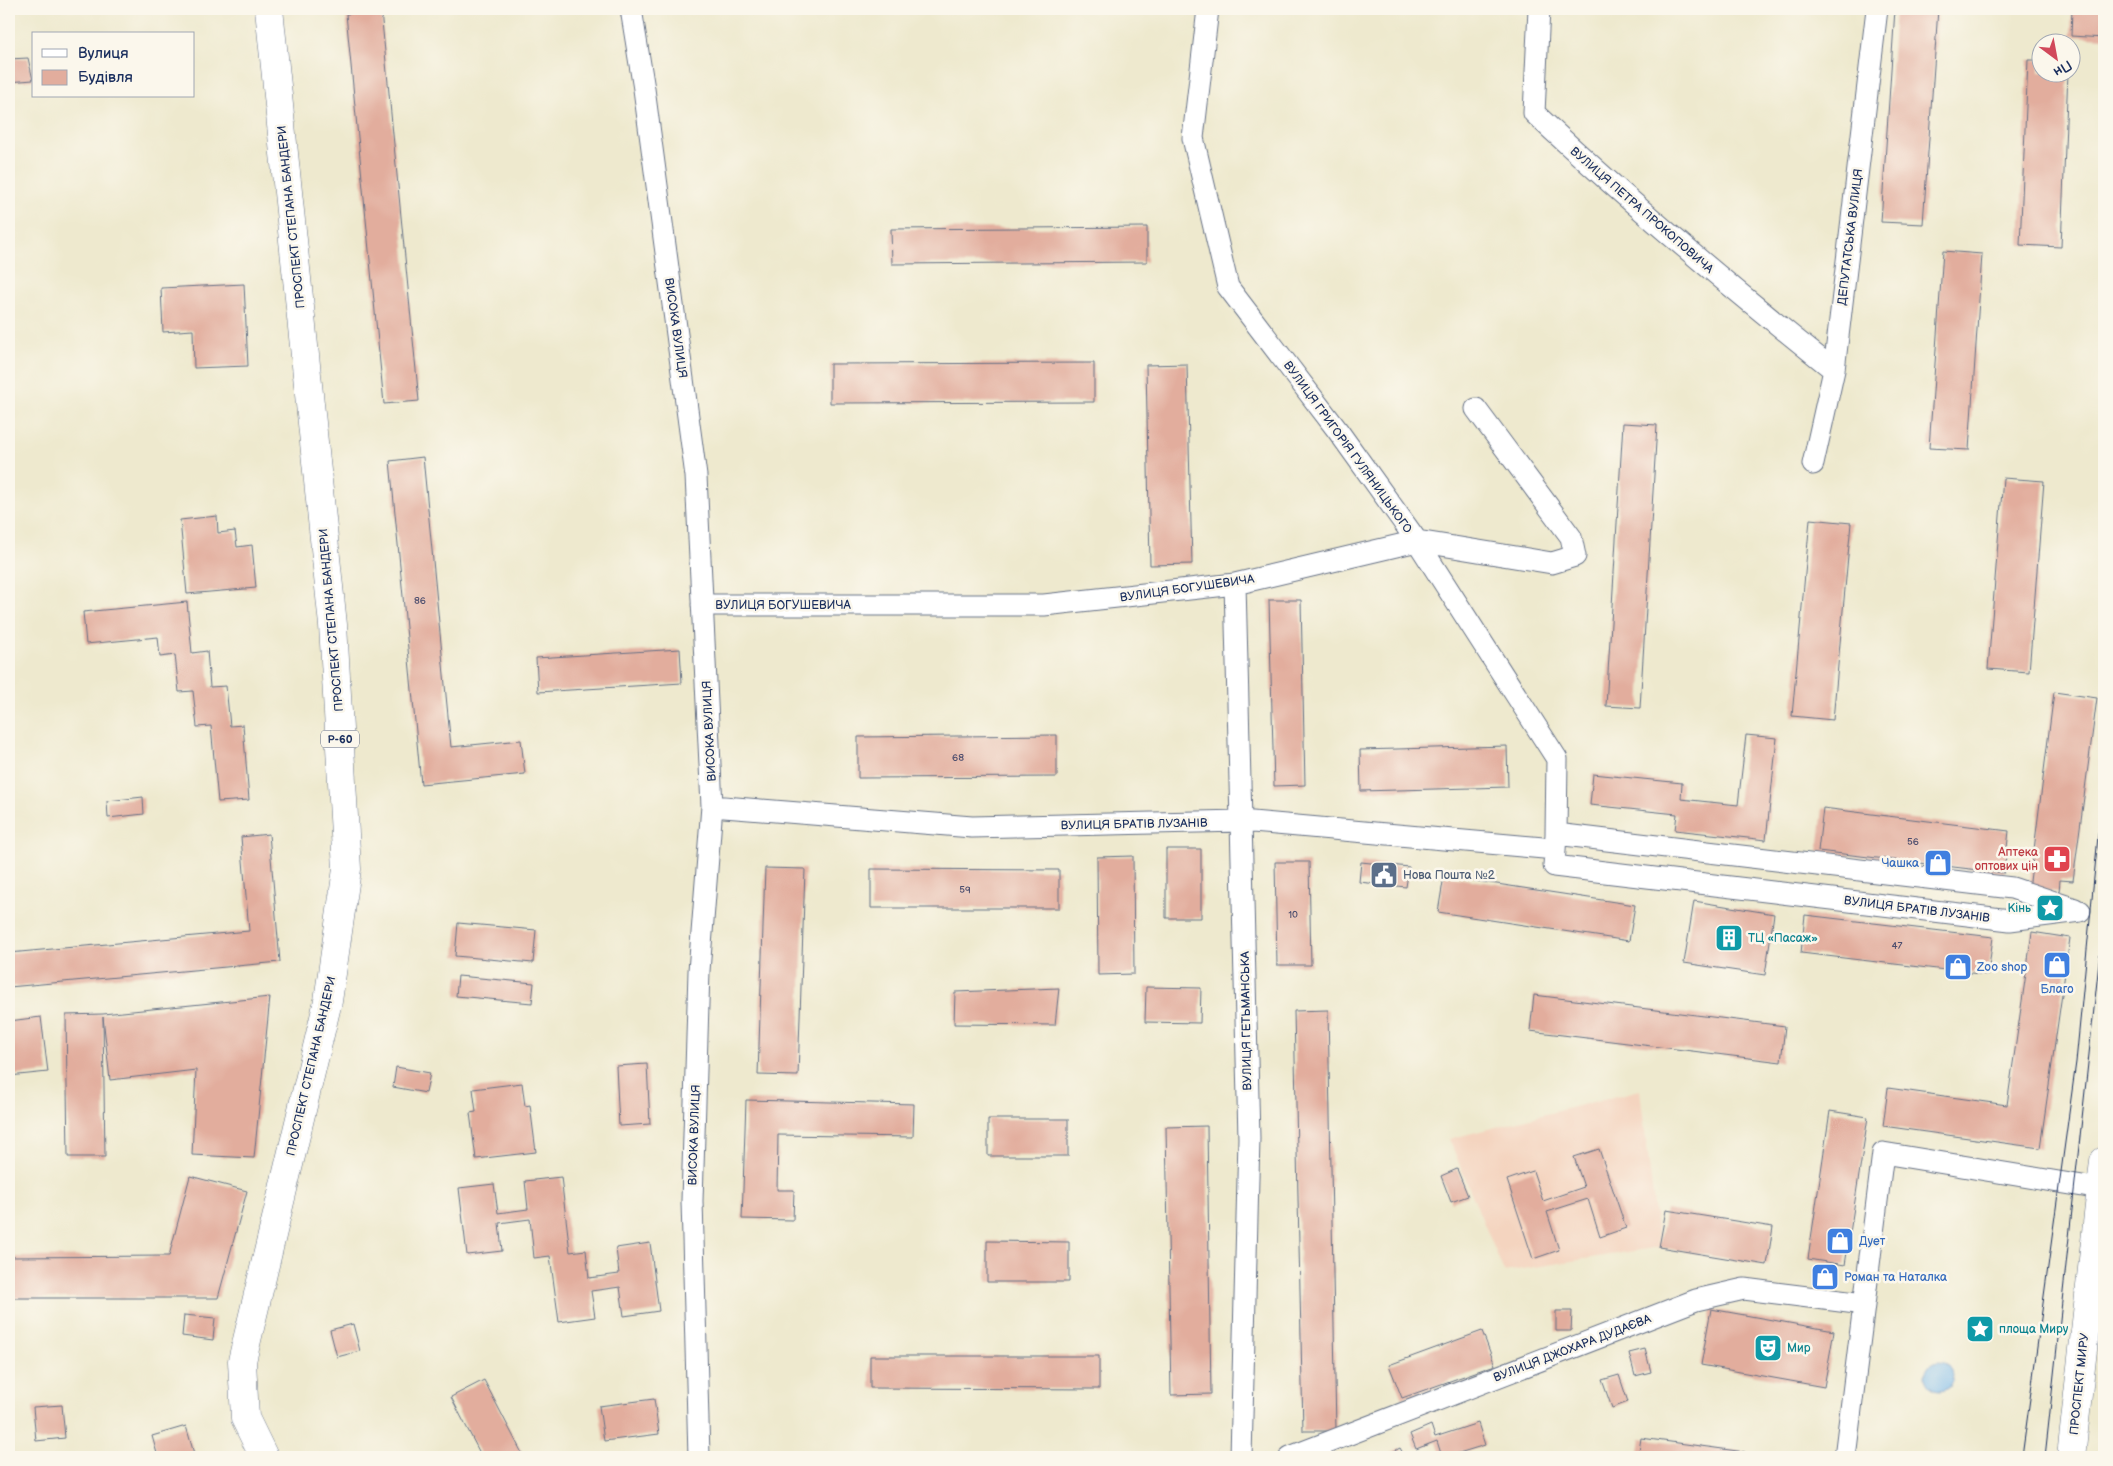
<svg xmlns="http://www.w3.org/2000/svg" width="2113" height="1466" font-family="'Balsamiq Sans',sans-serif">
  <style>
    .built { fill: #f4d4bf }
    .water { fill: #76b7ea; stroke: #4873a4 }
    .building { fill: #e2ad9d }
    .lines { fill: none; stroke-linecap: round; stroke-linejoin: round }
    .minor-casing { stroke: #657085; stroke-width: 23 }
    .major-casing { stroke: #657085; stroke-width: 29 }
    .minor { stroke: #fff; stroke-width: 21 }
    .major { stroke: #fff; stroke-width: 28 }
    .tram { stroke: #1b2f5e; stroke-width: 1 }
    .labels { text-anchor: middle; stroke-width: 5; stroke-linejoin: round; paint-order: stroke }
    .number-label { font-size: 10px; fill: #4d4e6e }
    .shield { fill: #fbf7ec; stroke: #5e6b89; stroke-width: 1 }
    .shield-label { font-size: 11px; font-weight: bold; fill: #1b2f5e }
    .street-label { font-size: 12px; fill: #1b2f5e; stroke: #fbf7ec }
    .health-label { font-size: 12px; fill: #be3a42; stroke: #fbf7ec; text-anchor: end }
    .shop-label { font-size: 12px; fill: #366cbe; stroke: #fbf7ec; text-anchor: start }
    .service-label { font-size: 12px; fill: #4e5e75; stroke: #fbf7ec; text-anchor: start }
    .culture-label { font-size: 12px; fill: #0d838f; stroke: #fbf7ec; text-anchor: start }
  </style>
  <rect width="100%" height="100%" fill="#fbf7ec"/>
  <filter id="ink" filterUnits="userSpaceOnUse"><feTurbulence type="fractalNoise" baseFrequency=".02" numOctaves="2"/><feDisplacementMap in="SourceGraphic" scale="10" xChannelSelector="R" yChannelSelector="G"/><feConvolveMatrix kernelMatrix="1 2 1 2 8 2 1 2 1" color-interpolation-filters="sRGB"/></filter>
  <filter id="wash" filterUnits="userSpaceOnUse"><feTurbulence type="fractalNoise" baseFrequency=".0096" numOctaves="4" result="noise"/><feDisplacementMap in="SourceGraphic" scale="20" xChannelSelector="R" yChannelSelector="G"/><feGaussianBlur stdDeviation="1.12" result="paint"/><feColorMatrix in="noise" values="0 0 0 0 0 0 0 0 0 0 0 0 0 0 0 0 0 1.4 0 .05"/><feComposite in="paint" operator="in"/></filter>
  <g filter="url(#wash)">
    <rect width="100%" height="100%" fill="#eee9ce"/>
    <path class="built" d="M1640 1090 1659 1247 1504 1272 1449 1139Z"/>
    <path class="water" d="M1925 1376a14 14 0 1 1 28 0a14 14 0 1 1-28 0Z"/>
    <g id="blocks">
      <path class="building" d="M1895 9H1938L1923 224 1881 222Z
        M2072 9H2104V38L2071 36Z
        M381 11 419 401 384 404 346 14Z
        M28 58 33 80 9 82V59Z
        M2028 60H2040V72H2068L2061 247 2020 245Z
        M1147 227V262L892 264 891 229Z
        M1943 251 1982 254 1969 450 1929 448Z
        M244 284 248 366 194 368 193 330 163 332 161 288Z
        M1094 363V402L830 403V364Z
        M1187 364 1192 564 1150 565 1146 365Z
        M1623 423 1657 425 1640 708 1606 706Z
        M423 457 451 747 521 740 525 774 421 784 390 461Z
        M2003 478 2044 481 2029 672 1988 669Z
        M217 516 218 533 235 531 237 547 252 545 256 588 187 594 180 520Z
        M1810 519 1851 523 1833 720 1792 716Z
        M1269 600H1301L1305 785 1274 786Z
        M187 602 192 653 207 651 210 687 226 686 230 726 243 725 249 800 218 802 211 726 197 727 193 691 179 692 175 655 160 657 158 637 86 644 83 612Z
        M680 649 682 683 538 692 536 658Z
        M2054 692 2097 698 2073 881 2060 880 2059 892 2029 889Z
        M1057 735V777L858 778V737Z
        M1746 735 1777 738 1766 840 1675 830 1677 814 1590 805 1593 774 1682 783 1681 799 1738 805Z
        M1507 746 1508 787 1361 791 1360 750Z
        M143 797 144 814 108 818 107 801Z
        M1823 808 2009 831 2004 873 1818 851Z
        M269 834 280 962 9 987V953L249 931 241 837Z
        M1166 849H1201V918H1166Z
        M1133 856 1134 974 1098 975 1097 857Z
        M1275 862H1309L1311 965H1277Z
        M1361 862 1409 867 1406 887 1359 882Z
        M765 868 805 869 798 1076 758 1075Z
        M871 869 1059 870V908H871Z
        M1444 876 1635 905 1629 941 1438 912Z
        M1694 901 1774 914 1765 975 1684 963Z
        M1805 915 1993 937 1988 975 1801 953Z
        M458 923 536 930 533 963 455 956Z
        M2032 932 2070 938 2040 1148 1883 1126 1888 1088 2007 1105Z
        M458 976 534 983 532 1003 456 996Z
        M1146 987 1201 988 1200 1023 1145 1022Z
        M1059 988 1055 1025 954 1024 955 992Z
        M1534 995 1785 1026 1781 1062 1530 1031Z
        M270 997 254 1158 192 1155 196 1070 110 1080 103 1017 105 1157H68L66 1015 103 1014Z
        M1328 1010 1336 1431H1303L1294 1011Z
        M41 1017 48 1072 9 1076V1021Z
        M647 1064 650 1124 619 1126 616 1066Z
        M396 1067 430 1073 426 1093 393 1087Z
        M522 1083 525 1106 530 1105 536 1152 476 1159 470 1113 476 1112 473 1089Z
        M746 1100 914 1104 913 1137 778 1135 777 1190H794L793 1220 742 1219Z
        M1830 1111 1868 1117 1845 1265 1808 1259Z
        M988 1119H1068V1156H988Z
        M1207 1126 1211 1394 1171 1395 1166 1127Z
        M1599 1149 1626 1228 1600 1237 1588 1199 1547 1212 1559 1250 1533 1259 1507 1180 1533 1171 1543 1201 1584 1187 1574 1157Z
        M1457 1169 1468 1196 1451 1202 1441 1176Z
        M190 1176 247 1191 218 1298H9V1257L169 1256Z
        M561 1177 570 1252 586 1250 589 1278 619 1274 616 1248 650 1243 659 1311 624 1316 620 1287 591 1291 595 1317 559 1322 550 1256 534 1258 530 1219 499 1223 502 1251 467 1255 459 1188 494 1184 498 1213 528 1209 525 1181Z
        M1666 1210 1773 1227 1767 1265 1659 1247Z
        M987 1241 1069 1242V1282H987Z
        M1711 1309 1834 1331 1824 1387 1701 1365Z
        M1556 1311H1572L1571 1331H1556Z
        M184 1315 215 1318 213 1340 182 1336Z
        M353 1324 360 1351 337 1357 330 1330Z
        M1482 1331 1495 1365 1402 1398 1389 1365Z
        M1645 1349 1651 1372 1635 1376 1629 1353Z
        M870 1356H1099V1389L870 1388Z
        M1619 1375 1628 1402 1612 1408 1602 1380Z
        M484 1380 524 1457H482L451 1397Z
        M654 1399 659 1434 604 1441 599 1406Z
        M62 1405 65 1438 36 1441 33 1407Z
        M1478 1423 1485 1445 1446 1457H1442L1437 1441 1416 1449 1410 1434 1431 1425 1435 1437Z
        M186 1426 195 1457H158L152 1436Z
        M1641 1438 1745 1452 1744 1457H1638Z
        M1400 1448 1405 1457H1383Z"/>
    </g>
  </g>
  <g filter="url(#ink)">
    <use href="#blocks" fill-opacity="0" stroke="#657085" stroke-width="1"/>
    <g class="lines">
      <defs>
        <path id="minor" d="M631 9 644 89 696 476 712 806 699 971 692 1201 699 1457
          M1208 9 1193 138 1228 287 1338 431 1417 541 1557 759 1556 834 1554 866 2010 920 2080 911
          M1539 9 1534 113C1630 203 1731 288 1834 370
          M1813 464 1834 370 1877 9
          M1235 584 1249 1138 1241 1457
          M702 605H1044L1235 584 1417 541 1552 563 1575 556 1571 537 1476 409
          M712 806 972 827 1241 821 1555 849
          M1556 834 2012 888 2075 909
          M1290 1457 1696 1300 1744 1289 1864 1304
          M1845 1457 1883 1153 2101 1189"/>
        <path id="major" d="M264 1457 245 1418 242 1361 328 1001 347 869 333 625 269 9
          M2071 1457 2104 1161"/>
      </defs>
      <use href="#minor" class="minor-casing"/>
      <use href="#major" class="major-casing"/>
      <use href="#minor" class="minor"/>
      <use href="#major" class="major"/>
      <path class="tram" d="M2022 1457 2076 1062 2104 775
        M2045 1457 2104 917"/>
    </g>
  </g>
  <defs>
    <symbol id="pharmacy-square" viewBox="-11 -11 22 22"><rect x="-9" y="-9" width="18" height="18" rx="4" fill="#e0444e" stroke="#fbf7ec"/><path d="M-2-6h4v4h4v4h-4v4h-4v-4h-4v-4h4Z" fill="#fff"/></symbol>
    <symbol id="shop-square" viewBox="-11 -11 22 22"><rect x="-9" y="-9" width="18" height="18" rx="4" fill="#3f7fe0" stroke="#fbf7ec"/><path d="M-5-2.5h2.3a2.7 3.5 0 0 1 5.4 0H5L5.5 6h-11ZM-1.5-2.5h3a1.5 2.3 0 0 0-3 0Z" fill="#fff"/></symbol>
    <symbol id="civic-square" viewBox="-11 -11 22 22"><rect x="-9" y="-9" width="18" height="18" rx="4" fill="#5c6f8a" stroke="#fbf7ec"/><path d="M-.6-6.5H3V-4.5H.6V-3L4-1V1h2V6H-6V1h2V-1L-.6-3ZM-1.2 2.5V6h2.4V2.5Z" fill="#fff"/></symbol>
    <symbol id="sight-square" viewBox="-11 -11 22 22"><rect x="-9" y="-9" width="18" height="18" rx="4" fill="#0f9aa8" stroke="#fbf7ec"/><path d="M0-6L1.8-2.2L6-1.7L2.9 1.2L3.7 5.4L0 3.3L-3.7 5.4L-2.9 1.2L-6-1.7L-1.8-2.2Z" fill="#fff"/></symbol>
    <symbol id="building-square" viewBox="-11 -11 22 22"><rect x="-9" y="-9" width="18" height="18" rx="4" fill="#0f9aa8" stroke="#fbf7ec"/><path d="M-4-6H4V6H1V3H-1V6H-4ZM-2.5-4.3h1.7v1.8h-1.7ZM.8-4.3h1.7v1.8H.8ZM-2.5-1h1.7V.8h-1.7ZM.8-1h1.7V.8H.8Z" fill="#fff"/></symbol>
    <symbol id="theatre-square" viewBox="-11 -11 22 22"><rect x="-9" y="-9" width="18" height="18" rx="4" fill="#0f9aa8" stroke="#fbf7ec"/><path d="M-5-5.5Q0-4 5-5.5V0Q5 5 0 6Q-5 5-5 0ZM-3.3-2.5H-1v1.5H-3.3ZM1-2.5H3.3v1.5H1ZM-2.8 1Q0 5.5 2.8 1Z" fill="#fff"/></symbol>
  </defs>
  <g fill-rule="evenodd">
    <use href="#pharmacy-square" x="2041" y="843" width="32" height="32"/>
    <use href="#shop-square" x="1922" y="847" width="32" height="32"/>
    <use href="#civic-square" x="1368" y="859" width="32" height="32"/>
    <use href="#sight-square" x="2034" y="892" width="32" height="32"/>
    <use href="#building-square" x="1713" y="922" width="32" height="32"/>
    <use href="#shop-square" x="2041" y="949" width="32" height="32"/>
    <use href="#shop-square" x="1942" y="951" width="32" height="32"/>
    <use href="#shop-square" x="1824" y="1225" width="32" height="32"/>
    <use href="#shop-square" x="1809" y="1261" width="32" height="32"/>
    <use href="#sight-square" x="1964" y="1313" width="32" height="32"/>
    <use href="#theatre-square" x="1752" y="1332" width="32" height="32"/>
  </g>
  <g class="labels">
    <g class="number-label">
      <text x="420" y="604">86</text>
      <text x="958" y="761">68</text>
      <text x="1913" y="845">56</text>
      <text x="965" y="893">59</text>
      <text x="1293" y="918">10</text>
      <text x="1897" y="949">47</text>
    </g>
    <rect class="shield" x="321" y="730.5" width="38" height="17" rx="4"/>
    <g class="shield-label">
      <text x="340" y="743">Р-60</text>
    </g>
    <g class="street-label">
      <text transform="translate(1642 210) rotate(41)" y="4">ВУЛИЦЯ ПЕТРА ПРОКОПОВИЧА</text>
      <text transform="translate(291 217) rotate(-96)" y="4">ПРОСПЕКТ СТЕПАНА БАНДЕРИ</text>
      <text transform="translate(1850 237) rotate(-83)" y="4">ДЕПУТАТСЬКА ВУЛИЦЯ</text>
      <text transform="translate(676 328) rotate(82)" y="4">ВИСОКА ВУЛИЦЯ</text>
      <text transform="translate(1348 447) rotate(54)" y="4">ВУЛИЦЯ ГРИГОРІЯ ГУЛЯНИЦЬКОГО</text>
      <text transform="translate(1187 588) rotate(-8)" y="4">ВУЛИЦЯ БОГУШЕВИЧА</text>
      <text x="783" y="609">ВУЛИЦЯ БОГУШЕВИЧА</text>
      <text transform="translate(331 620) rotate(-95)" y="4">ПРОСПЕКТ СТЕПАНА БАНДЕРИ</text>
      <text transform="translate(709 731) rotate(-93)" y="4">ВИСОКА ВУЛИЦЯ</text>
      <text transform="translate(1134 824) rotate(-1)" y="4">ВУЛИЦЯ БРАТІВ ЛУЗАНІВ</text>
      <text transform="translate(1917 909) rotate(7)" y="4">ВУЛИЦЯ БРАТІВ ЛУЗАНІВ</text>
      <text transform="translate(1246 1021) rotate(-91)" y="4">ВУЛИЦЯ ГЕТЬМАНСЬКА</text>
      <text transform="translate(311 1066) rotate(-77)" y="4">ПРОСПЕКТ СТЕПАНА БАНДЕРИ</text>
      <text transform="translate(694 1135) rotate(-88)" y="4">ВИСОКА ВУЛИЦЯ</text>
      <text transform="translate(1572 1348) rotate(-21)" y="4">ВУЛИЦЯ ДЖОХАРА ДУДАЄВА</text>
      <text transform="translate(2079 1384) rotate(-84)" y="4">ПРОСПЕКТ МИРУ</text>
    </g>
    <g class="health-label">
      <text x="2038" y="856">Аптека<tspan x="2038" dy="14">оптових цін</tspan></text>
    </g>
    <g class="shop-label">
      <text x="1919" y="867" text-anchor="end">Чашка</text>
      <text x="1977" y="971">Zoo shop</text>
      <text x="2057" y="993" text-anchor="middle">Благо</text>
      <text x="1859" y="1245">Дует</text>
      <text x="1844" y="1281">Роман та Наталка</text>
    </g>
    <g class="service-label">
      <text x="1403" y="879">Нова Пошта №2</text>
    </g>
    <g class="culture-label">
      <text x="2031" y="912" text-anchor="end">Кінь</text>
      <text x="1748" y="942">ТЦ «Пасаж»</text>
      <text x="1999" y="1333">площа Миру</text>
      <text x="1787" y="1352">Мир</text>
    </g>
  </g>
  <rect width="2113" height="1466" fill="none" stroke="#fbf7ec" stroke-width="30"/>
  <rect x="32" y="32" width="162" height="65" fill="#fbf7ec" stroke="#a1a7b3"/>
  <rect x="42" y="49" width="25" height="8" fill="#ffffff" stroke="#a1a7b3"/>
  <text x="78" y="58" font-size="15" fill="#1b2f5e">Вулиця</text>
  <rect x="42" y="70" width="25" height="15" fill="#e2ad9d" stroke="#a1a7b3"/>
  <text x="78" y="82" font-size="15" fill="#1b2f5e">Будівля</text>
  <g transform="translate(2056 58) rotate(148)"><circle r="24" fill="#fbf7ec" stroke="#a1a7b3"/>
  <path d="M0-4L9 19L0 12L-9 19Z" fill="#d1495b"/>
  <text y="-8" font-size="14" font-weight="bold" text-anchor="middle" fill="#1b2f5e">Пн</text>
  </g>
</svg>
